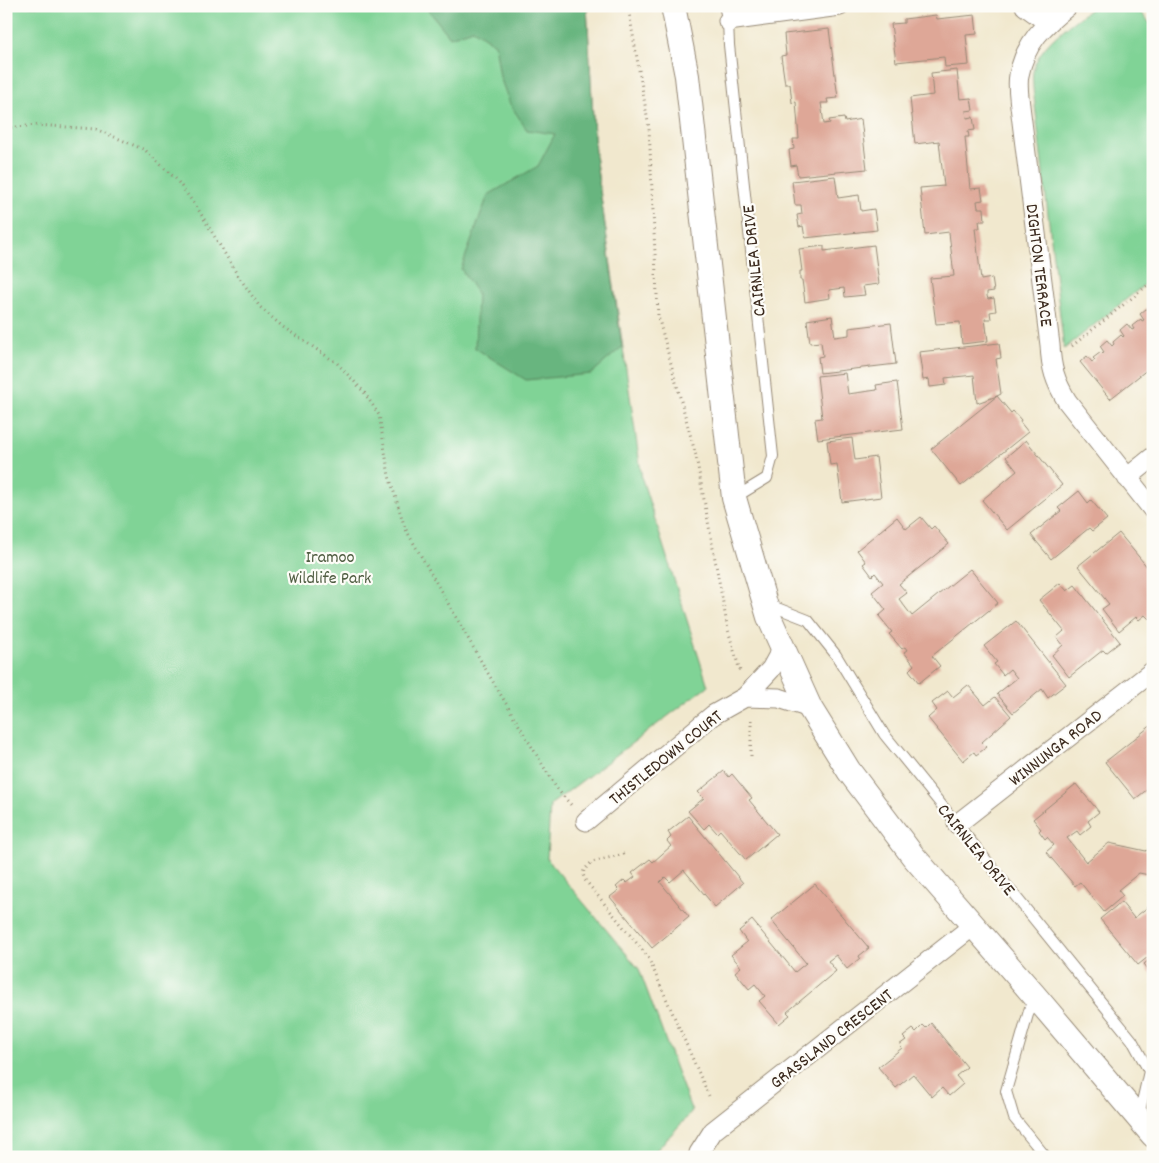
<svg xmlns="http://www.w3.org/2000/svg" width="1159" height="1163" font-family="Dekko,sans-serif">
  <style>
    .green { fill: #80d396; stroke: #5e7e5a }
    .forest { fill: #68b57f; stroke: #52704e }
    .building { fill: #dea797 }
    .lines { fill: none; stroke-linecap: round; stroke-linejoin: round }
    .service-casing { stroke: #968976; stroke-width: 12 }
    .minor-casing { stroke: #968976; stroke-width: 21 }
    .tertiary-casing { stroke: #968976; stroke-width: 26 }
    .path { stroke: #968976; stroke-width: 3; stroke-dasharray: 1 4; stroke-linecap: butt }
    .service { stroke: #fff; stroke-width: 10 }
    .minor { stroke: #fff; stroke-width: 19 }
    .tertiary { stroke: #fff; stroke-width: 24 }
    .labels { text-anchor: middle; stroke-width: 4.5; stroke-linejoin: round; paint-order: stroke }
    .street-label { font-size: 18px; fill: #3b2a1e; stroke: #fdfcf7 }
    .park-label { font-size: 18px; fill: #505d42; stroke: #fdfcf7 }
  </style>
  <rect width="100%" height="100%" fill="#fdfcf7"/>
  <filter id="ink" filterUnits="userSpaceOnUse"><feTurbulence type="fractalNoise" baseFrequency=".02" numOctaves="2"/><feDisplacementMap in="SourceGraphic" scale="10" xChannelSelector="R" yChannelSelector="G"/><feConvolveMatrix kernelMatrix="1 2 1 2 8 2 1 2 1" color-interpolation-filters="sRGB"/></filter>
  <filter id="wash" filterUnits="userSpaceOnUse"><feTurbulence type="fractalNoise" baseFrequency=".0096" numOctaves="4" result="noise"/><feDisplacementMap in="SourceGraphic" scale="20" xChannelSelector="R" yChannelSelector="G"/><feGaussianBlur stdDeviation="1.12" result="paint"/><feColorMatrix in="noise" values="0 0 0 0 0 0 0 0 0 0 0 0 0 0 0 0 0 1.4 0 .05"/><feComposite in="paint" operator="in"/></filter>
  <g filter="url(#wash)">
    <rect width="100%" height="100%" fill="#f1e8ce"/>
    <path class="green" d="M6 6H587L595 155 642 479 708 686 550 805 547 859 639 969 692 1112 650 1157H6Z
      M1094 6H1136L1153 27V278L1064 349 1033 88C1033 83 1032 77 1033 72 1037 45 1074 22 1094 6Z"/>
    <path class="forest" d="M425 6H587L595 155 622 347 591 374 526 380 475 348 477 293 461 269 488 195 538 166 555 134 527 130 510 104 500 77 495 44 473 29 450 37Z"/>
    <g id="blocks">
      <path class="building" d="M936 15 937 19 975 15 977 34 966 35 969 65 945 67 944 57 896 62 891 24 904 23V19Z
        M829 29 838 98 827 99 828 103H821L824 124 830 123 829 120 844 118 845 122 861 119 867 169 798 176 796 165 791 166 789 150 794 149 793 139H799L796 102 792 103 790 84H785L781 56 786 55 784 34Z
        M957 70 960 99 971 98 973 110 966 111 967 118 973 117 975 130 968 131 969 137H965L970 189 981 188 983 200 977 201 978 208H984L985 221H979L980 228H975L981 280 992 278 994 291 987 292V296L988 299 994 298 996 311 990 312 991 319H985L988 341 962 344 960 322 936 324 930 278 954 276 949 232 925 235 920 188 944 186 939 141 915 144 910 98 933 95 931 73Z
        M835 176 838 198 859 195 861 211 874 209 877 230 805 238 803 226 799 227 797 215 802 214 801 205H795L792 181Z
        M874 245 879 284 863 286 865 295 845 297 844 288 829 290 830 298 805 302 802 280H800V271H802L799 249 824 246V251Z
        M1147 308 1153 313V365L1110 399 1080 362 1087 356 1092 362 1095 360 1093 358 1101 352 1103 354 1104 352 1100 346 1107 340 1112 346 1114 344 1113 342 1121 335 1123 337 1124 336 1120 330 1127 324 1132 330 1134 329 1132 326 1141 319 1142 321 1144 320 1140 314Z
        M832 316 835 337 849 335V328L891 323 896 364 820 373 818 357 823 356 821 342 810 343 807 320Z
        M999 343 1001 358 996 359 1001 394 997 396 1011 413 1013 411 1021 420 1020 422 1028 432 961 486 931 449 997 396 977 403 974 375 945 378 946 385 930 387 929 379 923 380 919 352Z
        M845 373 848 394 877 390 876 385 897 382 903 429 818 439 815 419 822 418 817 376Z
        M852 438 855 460 876 457 881 497 842 502 837 464 830 465 827 441Z
        M1026 440 1062 485 1007 530 982 500 1017 471 1006 457Z
        M1079 491 1088 503 1091 500 1107 519 1092 531 1089 528 1051 559 1031 535 1061 511 1058 508Z
        M897 517 906 529 921 517 931 529 934 526 949 544 899 584 907 593 899 599 912 616 970 569 998 603 932 656 940 666 919 683 909 670 914 665 904 652 907 650 905 647 902 649 889 634 892 632 879 616 886 610 872 592 883 583 875 573 872 576 863 564 866 562 857 550Z
        M1119 533 1153 574V616L1149 619 1145 615 1139 620 1136 617 1119 631 1102 609 1109 604 1078 566Z
        M1060 583 1067 591 1075 585 1120 642 1106 653 1103 650 1069 677 1052 655 1063 645 1057 637 1064 631 1039 600Z
        M1016 621 1066 684 1048 698 1042 689 1013 713 997 694 1017 678 1010 669 1003 675 994 664 997 662 984 646Z
        M968 685 985 705 995 697 1011 716 982 742 987 747 976 755 974 752 963 761 928 718 937 710 932 703 948 691 953 697Z
        M1153 724V785L1135 799 1105 762Z
        M724 771 729 777 732 774 752 798 749 800 777 834 746 860 720 830 717 833 709 824 704 829 688 811 704 798 698 792Z
        M1076 784 1099 812 1088 821 1091 826 1080 835 1077 831 1067 838 1086 862 1109 843 1146 851 1151 847 1153 849V872L1149 875 1139 873 1118 890 1123 896 1104 912 1080 882 1075 886 1046 852 1054 845 1047 837 1045 839 1039 831 1041 829 1033 819Z
        M688 816 743 883 715 907 684 870 670 882 665 877 660 882 689 917 652 948 610 897 619 890 616 887 624 880 627 883 635 877 632 873 650 859 653 862 671 846 667 841 671 837 668 832Z
        M815 884 869 948 859 956 860 958 847 969 836 955 828 961 836 971 787 1012 790 1015 779 1024 759 1001 765 996 755 984 749 989 735 972 741 967 731 955 747 942 739 931 752 920 795 972 806 963 771 920Z
        M1121 902 1134 918 1153 903V953L1138 965 1100 919Z
        M1153 957V975L1144 964Z
        M931 1023 967 1067 956 1076 963 1084 949 1096 942 1088 932 1097 913 1074 896 1088 878 1067 902 1048 899 1045 906 1040 903 1037 913 1029 916 1032 923 1025 926 1028Z"/>
    </g>
  </g>
  <g filter="url(#ink)">
    <use href="#blocks" fill-opacity="0" stroke="#968976" stroke-width="1"/>
    <g class="lines">
      <defs>
        <path id="service" d="M724 6 728 21 729 45 773 456 767 478 734 498
          M767 604 808 620 836 655 884 734 1132 1040 1149 1071 1139 1115
          M1033 997 1006 1091 1014 1118 1046 1157"/>
        <path id="minor" d="M1025 6 1047 22
          M1068 6C1044 25 1025 43 1019 75 1017 85 1019 96 1020 106L1050 345C1051 368 1055 381 1067 401L1153 510
          M728 21 840 6
          M1127 478 1153 457
          M745 697 779 698 810 708
          M586 821 713 715 745 697 771 669 783 647
          M957 824 1153 671
          M698 1157 699 1153 713 1131 973 926"/>
        <path id="tertiary" d="M673 6 687 76 734 498 769 617 810 708 849 771 913 856 1034 995 1153 1135"/>
      </defs>
      <use href="#service" class="service-casing"/>
      <use href="#minor" class="minor-casing"/>
      <use href="#tertiary" class="tertiary-casing"/>
      <path class="path" d="M628 6 649 128 658 316 696 456 728 630 740 671
        M6 128 36 125 96 129 145 150 176 179 198 209 237 274 260 307 283 327 337 363 364 392 379 415 389 476 405 528 489 675 557 789 572 806
        M1072 346 1153 281
        M751 756V718
        M624 854 592 862 584 870 583 874 585 880 648 957 709 1096"/>
      <use href="#service" class="service"/>
      <use href="#minor" class="minor"/>
      <use href="#tertiary" class="tertiary"/>
    </g>
  </g>
  <g class="labels">
    <g class="street-label">
      <text transform="translate(753 261) rotate(-96)" y="6">CAIRNLEA DRIVE</text>
      <text transform="translate(1040 265) rotate(83)" y="6">DIGHTON TERRACE</text>
      <text transform="translate(1055 747) rotate(-38)" y="6">WINNUNGA ROAD</text>
      <text transform="translate(665 757) rotate(-39)" y="6">THISTLEDOWN COURT</text>
      <text transform="translate(977 849) rotate(51)" y="6">CAIRNLEA DRIVE</text>
      <text transform="translate(831 1038) rotate(-38)" y="6">GRASSLAND CRESCENT</text>
    </g>
    <g class="park-label">
      <text x="330" y="562">Iramoo<tspan x="330" dy="21">Wildlife Park</tspan></text>
    </g>
  </g>
  <rect width="1159" height="1163" fill="none" stroke="#fdfcf7" stroke-width="25"/>
</svg>
